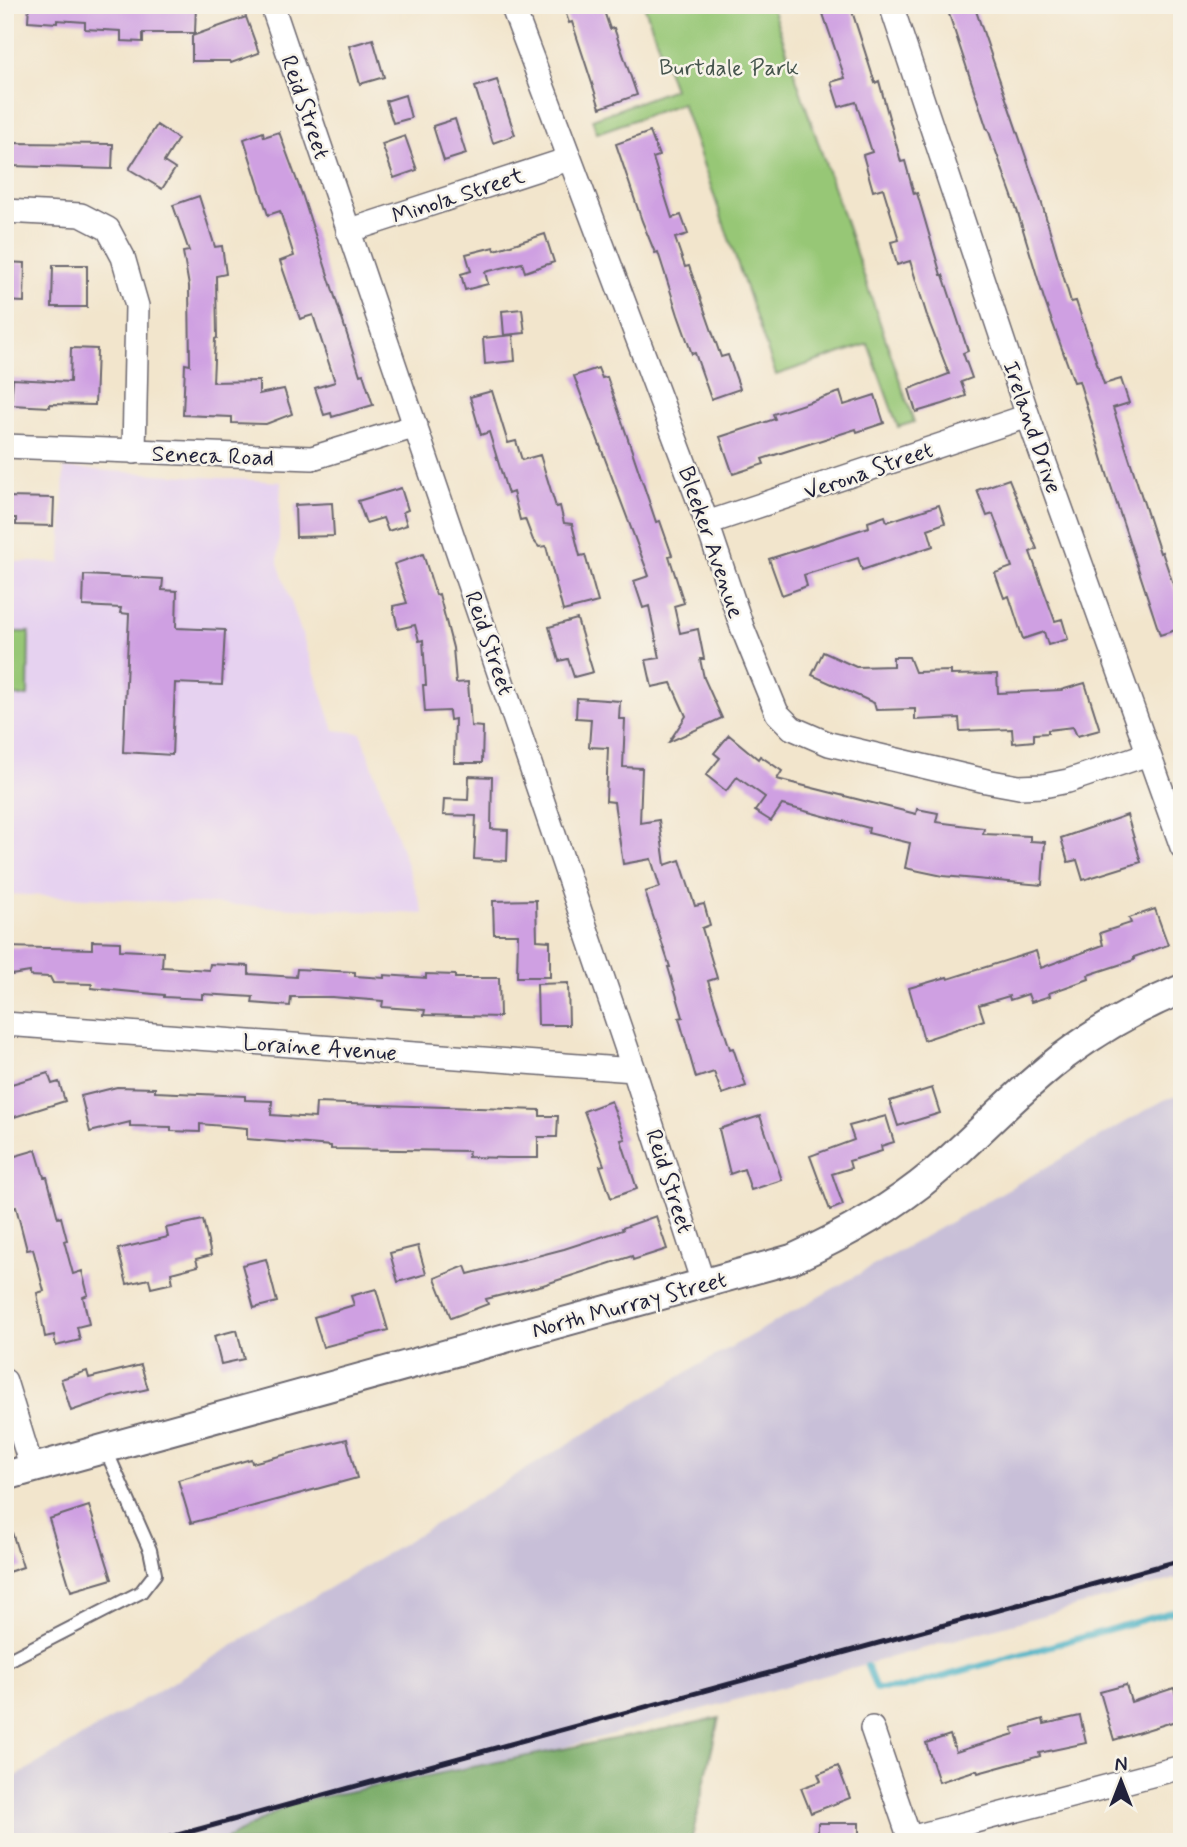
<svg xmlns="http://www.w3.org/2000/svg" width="1187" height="1847" font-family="Mynerve,sans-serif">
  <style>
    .built { fill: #e6d2f0 }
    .industrial { fill: #c8bfd8 }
    .green { fill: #97c776; stroke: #5c7458; stroke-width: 2 }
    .forest { fill: #79ac67; stroke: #4e6751; stroke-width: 2 }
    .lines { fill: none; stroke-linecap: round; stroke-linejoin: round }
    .stream { stroke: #46b0c4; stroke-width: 6 }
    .building { fill: #cfa0e2 }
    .service-casing { stroke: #6b666e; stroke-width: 16 }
    .minor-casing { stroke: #6b666e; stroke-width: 26 }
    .tertiary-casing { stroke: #6b666e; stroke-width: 32 }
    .service { stroke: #fff; stroke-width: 12 }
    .minor { stroke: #fff; stroke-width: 23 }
    .tertiary { stroke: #fff; stroke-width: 28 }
    .rail { stroke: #22223b; stroke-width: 5 }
    .labels { text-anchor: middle; stroke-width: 5; stroke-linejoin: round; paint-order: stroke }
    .park-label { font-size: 23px; fill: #45544d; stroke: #f7f3e8 }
    .street-label { font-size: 23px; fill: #22223b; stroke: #f7f3e8 }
  </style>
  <rect width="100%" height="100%" fill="#f7f3e8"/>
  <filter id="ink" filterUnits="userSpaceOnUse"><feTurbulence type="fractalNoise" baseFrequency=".0143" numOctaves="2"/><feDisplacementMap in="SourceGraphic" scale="14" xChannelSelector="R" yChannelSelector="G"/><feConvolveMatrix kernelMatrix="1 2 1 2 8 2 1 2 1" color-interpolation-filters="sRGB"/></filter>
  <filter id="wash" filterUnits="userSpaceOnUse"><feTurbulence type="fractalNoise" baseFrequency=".00686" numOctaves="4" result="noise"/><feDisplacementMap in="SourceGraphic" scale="28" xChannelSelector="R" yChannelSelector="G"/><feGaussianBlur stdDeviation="1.57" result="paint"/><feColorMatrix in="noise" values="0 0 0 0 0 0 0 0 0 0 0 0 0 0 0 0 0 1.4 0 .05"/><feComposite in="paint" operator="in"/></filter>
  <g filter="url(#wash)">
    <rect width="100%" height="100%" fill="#f2e5cc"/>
    <path class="built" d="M64 468 281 482 278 563 334 730 361 733 424 914 5 894V561L61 563Z"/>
    <path class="industrial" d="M1182 1095V1577L220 1842H5V1783L694 1368 1166 1099Z"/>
    <path class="green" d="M644 5H771L914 422 898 427 868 344 776 375 682 103 597 133 592 119 674 89Z
      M5 632H29L28 696H5Z"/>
    <path class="forest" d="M719 1718 691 1842H222L292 1803Z"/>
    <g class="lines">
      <path class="stream" d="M867 1666 876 1689 902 1688 1182 1609"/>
    </g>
    <g id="blocks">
      <path class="building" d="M29 5H196L195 33H143V42L121 41V31L85 29V22L57 20V23L28 21Z
        M563 5H602L610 29 614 28 637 95 600 108 572 22 569 23Z
        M820 5H850L875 83 879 81 901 162 905 161 914 194 917 193 941 275H943L968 351 963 353 972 378 961 382 966 396 943 404 916 412 909 389 949 374 928 319 910 261 897 265 891 242 899 240 883 188 873 191 863 155 872 152 856 102 839 107 831 82 845 78Z
        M946 5H974L1042 204 1071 302 1076 301 1104 384 1121 379 1129 403 1113 408 1160 553 1162 552 1173 584 1182 612V628L1160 635 1108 477 1079 381 1074 382 1044 299 1018 213 988 129H987Z
        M246 17 259 53 231 63 230 61H192V36Z
        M373 39 384 77 360 84 349 46Z
        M497 80 515 135 493 143 475 87Z
        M405 95 411 118 393 123 386 101Z
        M455 119 466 154 444 161 433 126Z
        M157 125 178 139 164 162 175 169 162 189 129 169Z
        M263 132 264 137 279 132 303 197 360 375 363 374 373 405 332 417 331 413 324 415 315 388 335 382 313 315 300 319 280 261 294 256 280 211 268 215 244 139Z
        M650 132 659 156 653 158 672 218 681 215 688 234 675 238 685 267 689 266 721 357 728 355 740 389 711 399 695 353 692 354 678 315 658 252 655 253 642 221 616 144Z
        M405 136 417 170 394 178 382 144Z
        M12 143 113 144 112 169 12 166Z
        M199 196 215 247 222 246 226 274 216 276 217 338 215 339 213 382 259 381V394L284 389 292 414 266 424 232 423V417L183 415 185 364 190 365 189 286 183 252 189 251 173 205Z
        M545 234 554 262 525 272 522 263 485 272 488 284 465 290 461 274 471 271 466 254 494 247 495 250Z
        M5 262 25 263 24 302 5 301Z
        M53 265H87V307H52Z
        M522 309 525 333 504 335 502 311Z
        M513 335 515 361 485 364 483 338Z
        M71 348 97 349 95 405 50 404V407L11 405 13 379 70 382Z
        M598 368 602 378 607 377 656 522 660 521 672 555 669 556 684 603 674 606 680 633 698 629 704 659H700L704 678 722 718 669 742 686 716 671 683 652 687 646 660 660 658 649 606 643 608 634 581 649 576 574 376Z
        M492 391 508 443 516 441 522 460 540 455 556 507 560 506 564 523 572 524 580 556 585 555 598 602 563 611 546 546 539 547 533 540 525 519 520 520 513 492 508 494 489 432 481 435 470 397Z
        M840 392 844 405 875 395 884 423 857 432 856 429 762 459 764 464 733 474 720 437 775 419 773 414Z
        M1009 479 1037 549 1030 552 1055 621 1062 619 1068 639 1048 645 1044 632 1023 639 1009 596 1004 598 995 573 1012 567 993 514 987 516 977 490Z
        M401 488 408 510 403 512 407 525 388 531 383 518 366 523 358 501Z
        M5 497 54 498 53 526 16 525V518H5Z
        M332 503 334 536 296 537 295 505Z
        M939 505 945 523 928 529 933 546 862 570 858 558 804 575 807 586 782 595 769 559 869 527 868 522 885 516 887 522Z
        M423 554 436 595 439 594 453 648 456 683 468 682 471 726 483 727 482 763H454L455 719 450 720 449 711 425 712 423 685H426L423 640 419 641 415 625 398 629 393 606 407 603 394 564Z
        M84 575 163 579 162 590 177 591 176 628 225 630 222 685 175 683 172 755 123 752 129 614 120 613 121 608 83 606Z
        M577 619 593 672 574 677 568 659 559 661 549 627Z
        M823 652 856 667 893 666V657H909L915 672 951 671V675L997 674 998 693 1061 690 1085 683 1100 730 1077 736 1073 727 1048 730V733L1034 734V741L1013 743 1012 729 960 731 959 718 915 720V709L876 710 874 703 812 675Z
        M577 698 620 701 619 719H625L623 767 642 768 640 823 659 820 665 865 680 860 695 906 704 904 710 925 702 928 717 978 708 981 730 1049 733 1048 746 1086 722 1094 714 1072 696 1078 679 1018 683 1017 668 967H670L645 892 660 887 651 859 623 864 614 802 606 801 608 748 589 747 591 719 576 718Z
        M729 735 758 759 760 756 782 771 777 779 916 814 917 809 938 813 936 822 984 828 983 834 1030 836V841L1045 842 1042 885 943 876 905 868 910 843 868 833 869 828 782 805 771 821 755 811 765 797 737 777 726 791 706 775 720 758 714 753Z
        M469 776 492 777 491 829 508 830 507 861 474 859 476 816 443 815 444 799 468 800Z
        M1127 815 1141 862 1083 880 1077 860 1068 862 1061 838Z
        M536 900 537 940 550 941V977H517L518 934H494L493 901Z
        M1155 909 1168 945 1134 957V960L1088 975 1089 979 1049 993 1050 996 1031 1002 1028 994 1010 1000 1009 996 979 1005 984 1020 924 1040 909 988 947 977 948 979 1036 951 1041 968 1103 945 1100 933 1131 923 1129 918Z
        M92 941 120 942V950L163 952 162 967 209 970 210 964 249 966V974L296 977 297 969 355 972V976L384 978V975L426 978V974L455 975V978H499L500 1017 424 1015 425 1010 382 1007 383 1001 332 997H291L290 1006 252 1003 253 997 202 994V999L164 997V995L91 988 92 984 53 983 50 977 30 976V972L5 976V947L92 949Z
        M568 983 569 1025H538L537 984Z
        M48 1073 52 1084 59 1082 65 1101 5 1120V1086Z
        M117 1087 155 1088V1092L245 1096V1100L272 1101 271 1115 315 1118 316 1103 540 1110V1116H558L557 1137H538V1158H507L468 1157 469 1151 331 1149V1146L247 1139V1128L200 1124V1132L171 1131V1127L130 1126V1122L90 1132 81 1096Z
        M932 1088 940 1113 898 1126 890 1101Z
        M611 1101 625 1139 621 1140 637 1189 611 1198 600 1166 604 1165 584 1111Z
        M760 1116 782 1180 751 1190 744 1169 730 1174 719 1129Z
        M886 1116 894 1142 881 1146 882 1151 849 1161 851 1168 832 1174 843 1205 830 1210 810 1156 854 1140 849 1126Z
        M36 1150 44 1177H47L58 1218 61 1217 67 1240 64 1241 73 1274 82 1271 88 1295 83 1297 89 1324 77 1327 80 1340 56 1346 54 1335 45 1337 37 1293 44 1291 33 1249 27 1250 16 1207 5 1210V1159Z
        M656 1216 667 1249 633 1260 632 1256 543 1285 486 1299 488 1304 451 1318 435 1278 465 1266 468 1274 564 1249 623 1230 622 1228Z
        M203 1220 211 1255 196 1259 198 1266 171 1273 173 1283 151 1288 149 1279 127 1284 118 1249 168 1237 166 1228Z
        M418 1246 426 1274 398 1282 390 1253Z
        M266 1259 277 1302 254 1308 242 1265Z
        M376 1289 388 1330 323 1347 314 1317 354 1305 351 1296Z
        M237 1330 244 1359 221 1364 214 1336Z
        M141 1365 148 1389 112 1397 71 1411 61 1379 87 1371 89 1378Z
        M347 1439 357 1478 191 1523 178 1480 251 1459 252 1463Z
        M89 1506 112 1579 71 1591 49 1519Z
        M5 1523H9L23 1567 5 1573Z
        M1126 1685 1131 1702 1174 1688 1182 1719 1114 1740 1100 1692Z
        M1080 1716 1086 1743 1039 1753 1040 1756 978 1773 977 1770 939 1782 926 1743 950 1735 956 1752 1014 1734 1012 1728 1043 1719 1044 1724Z
        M838 1766 850 1798 811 1813 801 1788 821 1781 818 1774Z
        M818 1823H859V1842H818Z"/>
    </g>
  </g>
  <g filter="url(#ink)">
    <use href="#blocks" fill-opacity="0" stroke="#6b666e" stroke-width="2"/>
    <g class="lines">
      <defs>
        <path id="service" d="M5 1662 141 1592 155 1574 150 1550 105 1448"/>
        <path id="minor" d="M272 5 634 1070 703 1283
          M512 5 707 523 742 627 777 713 792 728 829 744 986 781 1019 787 1043 786 1068 781 1148 754
          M891 5 1028 416 1182 847
          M5 211 81 215 108 229 123 257 137 306 134 452
          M348 231 569 159
          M5 446 312 458 416 426
          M707 523 1028 416
          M5 1024 634 1070
          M5 1381 32 1469
          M872 1728 911 1842
          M910 1838 1182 1767"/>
        <path id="tertiary" d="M5 1476 792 1259C843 1236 891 1209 934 1173 977 1136 1016 1093 1061 1058 1098 1030 1139 1007 1182 989"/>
      </defs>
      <use href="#service" class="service-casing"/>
      <use href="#minor" class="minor-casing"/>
      <use href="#tertiary" class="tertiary-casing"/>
      <use href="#service" class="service"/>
      <use href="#minor" class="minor"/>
      <use href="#tertiary" class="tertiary"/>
      <path class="rail" d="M152 1842 1182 1560"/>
    </g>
  </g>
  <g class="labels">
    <g class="park-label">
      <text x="729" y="75">Burtdale Park</text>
    </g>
    <g class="street-label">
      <text transform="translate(306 107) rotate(71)" y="8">Reid Street</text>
      <text transform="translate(458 195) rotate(-18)" y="8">Minola Street</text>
      <text transform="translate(1033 427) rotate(71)" y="8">Ireland Drive</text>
      <text transform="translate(213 455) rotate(2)" y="8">Seneca Road</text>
      <text transform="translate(868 470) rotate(-19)" y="8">Verona Street</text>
      <text transform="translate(712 542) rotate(71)" y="8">Bleeker Avenue</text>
      <text transform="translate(490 643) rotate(71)" y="8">Reid Street</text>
      <text transform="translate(320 1047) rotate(4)" y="8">Loraine Avenue</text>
      <text transform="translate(670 1181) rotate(72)" y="8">Reid Street</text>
      <text transform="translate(629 1304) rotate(-15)" y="8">North Murray Street</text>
    </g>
  </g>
  <rect width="1187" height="1847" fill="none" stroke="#f7f3e8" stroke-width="28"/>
  <g transform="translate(1121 1781)" stroke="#f7f3e8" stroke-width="5" paint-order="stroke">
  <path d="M0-5L12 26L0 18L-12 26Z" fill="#22223b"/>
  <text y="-10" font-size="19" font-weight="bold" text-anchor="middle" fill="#22223b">N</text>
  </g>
</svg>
